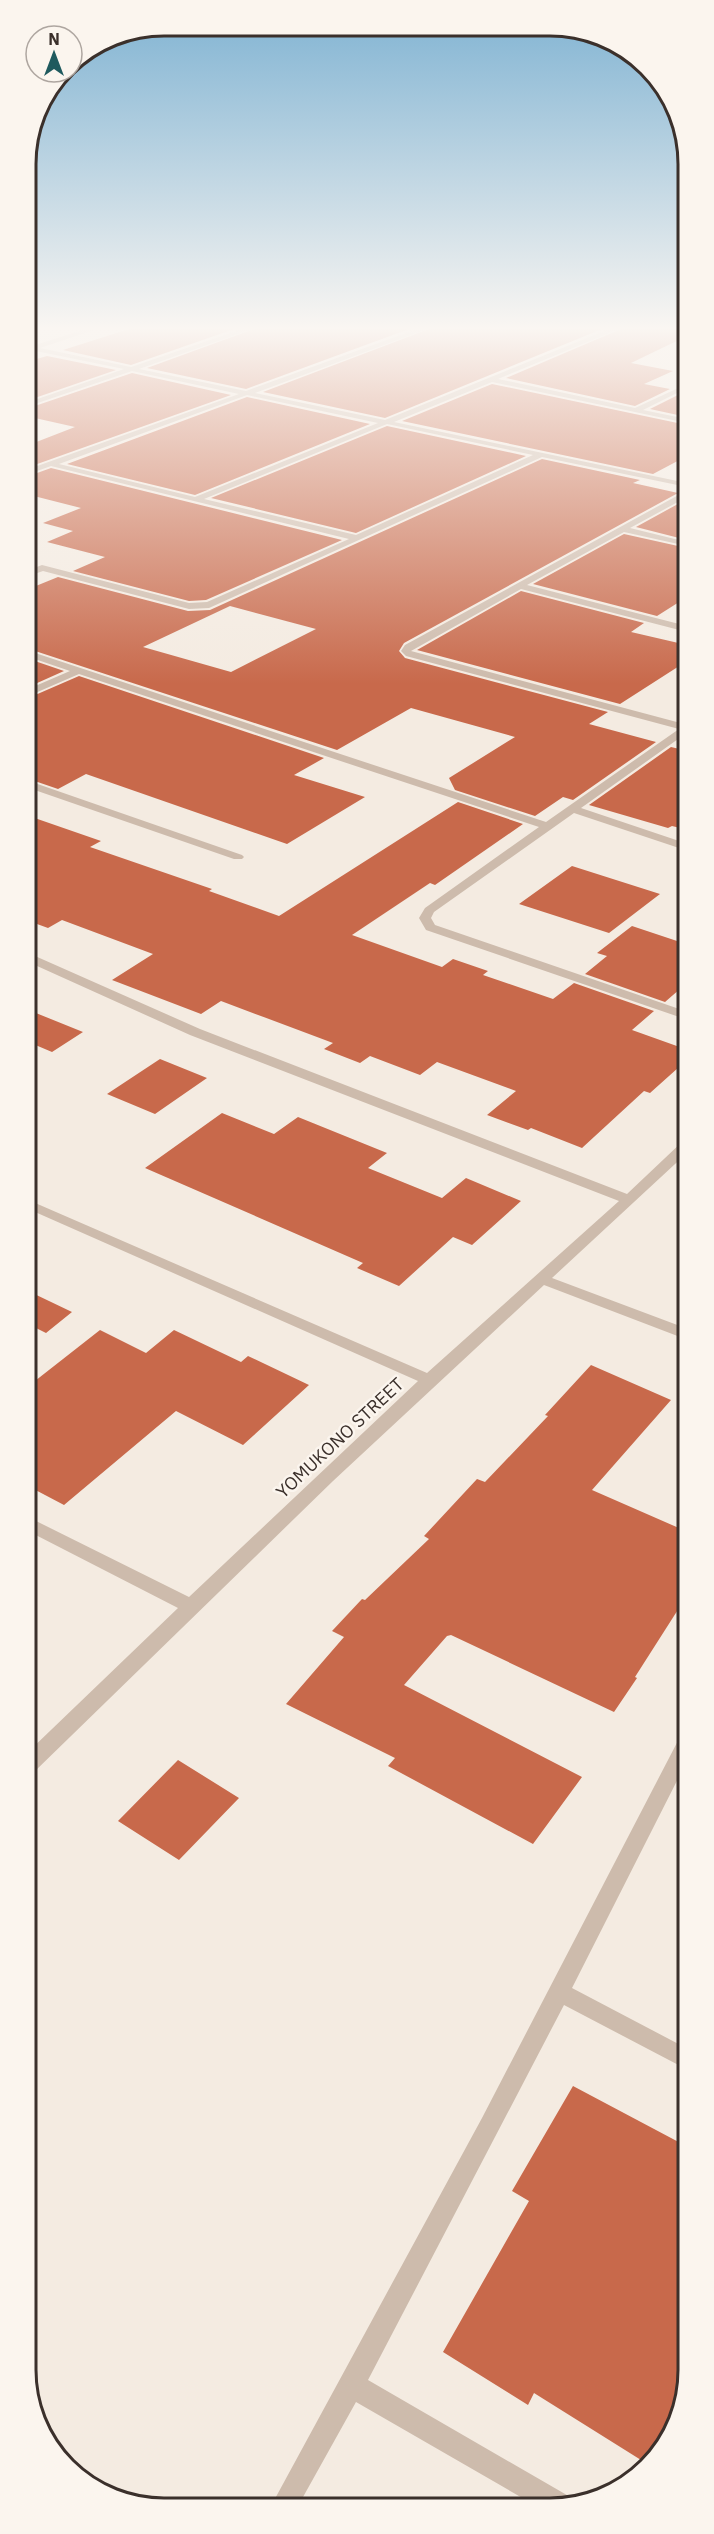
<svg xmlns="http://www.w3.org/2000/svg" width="714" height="2534" font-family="'IBM Plex Sans',sans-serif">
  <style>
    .building { fill: #c8694b; fill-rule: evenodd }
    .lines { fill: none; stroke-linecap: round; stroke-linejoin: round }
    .minor { fill: #cdbbac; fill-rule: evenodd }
    .labels { text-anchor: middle; stroke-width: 5; stroke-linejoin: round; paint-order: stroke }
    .street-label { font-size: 18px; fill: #3b302b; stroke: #fbf5ee }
    .rim { fill: none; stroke: #3b302b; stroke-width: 3 }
  </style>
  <rect width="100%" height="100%" fill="#f4ebe1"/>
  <path class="building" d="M129 329H234L131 365 63 350Z
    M254 329H409L246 389 147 368Z
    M429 329H602L385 418 263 392Z
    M621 329H687V336L631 363 673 371 644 384 670 389 635 406 506 378Z
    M47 356 116 370 26 401V362Z
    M132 373 231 395 26 468V446L75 427 26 416V409Z
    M492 384 687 425V456L653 474 402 421Z
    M684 392H687V417L650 409Z
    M247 397 370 424 195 495 67 464Z
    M387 426 526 456 356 533 211 498Z
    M542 459 640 480 633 483 678 493 404 643 399 651 405 658 608 712 589 724 656 742 573 800 563 797 535 816 455 790 449 778 515 737 411 708 337 750 26 648V590L58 577 188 611 210 610ZM230 606 316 629 231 672 143 647Z
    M51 468 342 540 206 600 189 601 73 571 105 557 47 542 73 531 43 523 81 508 26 494V477Z
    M687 499V540L636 527Z
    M624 534 687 548V597L657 616 533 584Z
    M521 591 644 623 631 632 687 645V661L620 704 417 650Z
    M26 658 64 671 26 688Z
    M79 676 324 758 294 775 365 797 287 844 86 774 58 789 26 778V699Z
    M671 747 688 751V830L672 826 668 828 589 805Z
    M458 802 523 824 435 885 430 883 352 935 442 967 453 959 488 971 483 975 553 999 574 983 654 1011 632 1030 688 1050V1059L650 1093 644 1091 582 1148 531 1128 528 1130 487 1115 516 1091 437 1062 420 1075 370 1056 360 1063 324 1049 333 1043 221 1001 201 1014 112 980 153 954 62 920 48 928 26 920V815L101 841 90 847 212 889 209 891 279 916Z
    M572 866 660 894 609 933 519 904Z
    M632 926 683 943 688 951V982L665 1002 585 974 607 956 597 953Z
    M26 1009 83 1032 52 1052 26 1041Z
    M160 1059 207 1078 155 1114 107 1094Z
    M222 1113 274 1134 298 1117 387 1153 368 1168 442 1198 466 1178 521 1201 472 1245 453 1237 399 1286 357 1268 363 1263 145 1168Z
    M26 1290 72 1312 46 1333 26 1323Z
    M100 1330 146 1353 174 1330 241 1362 248 1356 309 1385 243 1445 176 1411 64 1505 26 1485V1388Z
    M591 1365 671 1400 592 1490 688 1532V1594L635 1677 637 1678 614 1712 451 1635 447 1636 404 1685 582 1777 533 1844 388 1766 395 1758 286 1704 344 1637 332 1631 362 1599 365 1600 429 1539 424 1536 477 1479 485 1482 548 1416 545 1415Z
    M178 1760 239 1798 179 1860 118 1821Z
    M573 2086 688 2147V2378L654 2461 649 2465 534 2393 528 2405 443 2352 529 2201 512 2191Z"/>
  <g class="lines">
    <path class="minor" d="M86 329H97L40 348 131 367 242 329H252L139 369 246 391 417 329H427L255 393 385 420 609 329H619L498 379 635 408 687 384V388L643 410 687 419V423L492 382 394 422 687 483V487L542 457 209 608 189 609 43 571 26 577V571L42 565 189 603 207 602 349 539 51 466 26 475V470L239 394 132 371 26 407V403L124 369 26 349V345L32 346ZM247 395 378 423 195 497 59 464ZM387 424 533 455 356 535 204 499Z
      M684 492H687V497L630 528 687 542V546L624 532 527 585 687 626V632L521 589 411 651 688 725V732L581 808 688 844V851L574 813 434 912 431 918 435 925 688 1012V1020L426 930 419 918 425 908 539 827 79 674 26 697V690L70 671 26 656V650L546 822 679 729 406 656 401 651 405 645Z
      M26 780 242 855 244 857 242 859H234L26 787Z
      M26 952 200 1029 627 1194 683 1141 688 1140V1152L552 1278 688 1329V1340L544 1285 333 1481 33 1773 26 1775V1754L178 1608 26 1530V1516L189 1597 418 1381 26 1208V1199L427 1373 619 1201 190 1035 26 961Z
      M688 1732V1759L572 1988 688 2049V2070L564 2005 368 2380 572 2498 575 2505 568 2507H538L356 2402 298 2506H271L482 2118 681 1735Z"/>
  </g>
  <linearGradient id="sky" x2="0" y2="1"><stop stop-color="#7eb2d2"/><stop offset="0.48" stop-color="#faf6f2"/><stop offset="1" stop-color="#faf6f2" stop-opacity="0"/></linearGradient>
  <rect width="714" height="684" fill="url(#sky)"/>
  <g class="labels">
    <g class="street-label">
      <text transform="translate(340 1438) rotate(-43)" y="6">YOMUKONO STREET</text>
    </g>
  </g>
  <path d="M0 0H714V2534H0ZM164 36H550A128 128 0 0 1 678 164V2370A128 128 0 0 1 550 2498H164A128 128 0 0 1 36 2370V164A128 128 0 0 1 164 36Z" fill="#fbf5ee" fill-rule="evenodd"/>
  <path class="rim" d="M164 36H550A128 128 0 0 1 678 164V2370A128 128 0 0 1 550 2498H164A128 128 0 0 1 36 2370V164A128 128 0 0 1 164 36Z"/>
  <g transform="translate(54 54)"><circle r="28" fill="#fbf5ee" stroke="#aea6a0" stroke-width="1.5"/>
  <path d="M0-4.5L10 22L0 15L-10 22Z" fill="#1f5a5e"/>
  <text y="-9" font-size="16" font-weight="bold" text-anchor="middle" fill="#3b302b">N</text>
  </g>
</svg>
